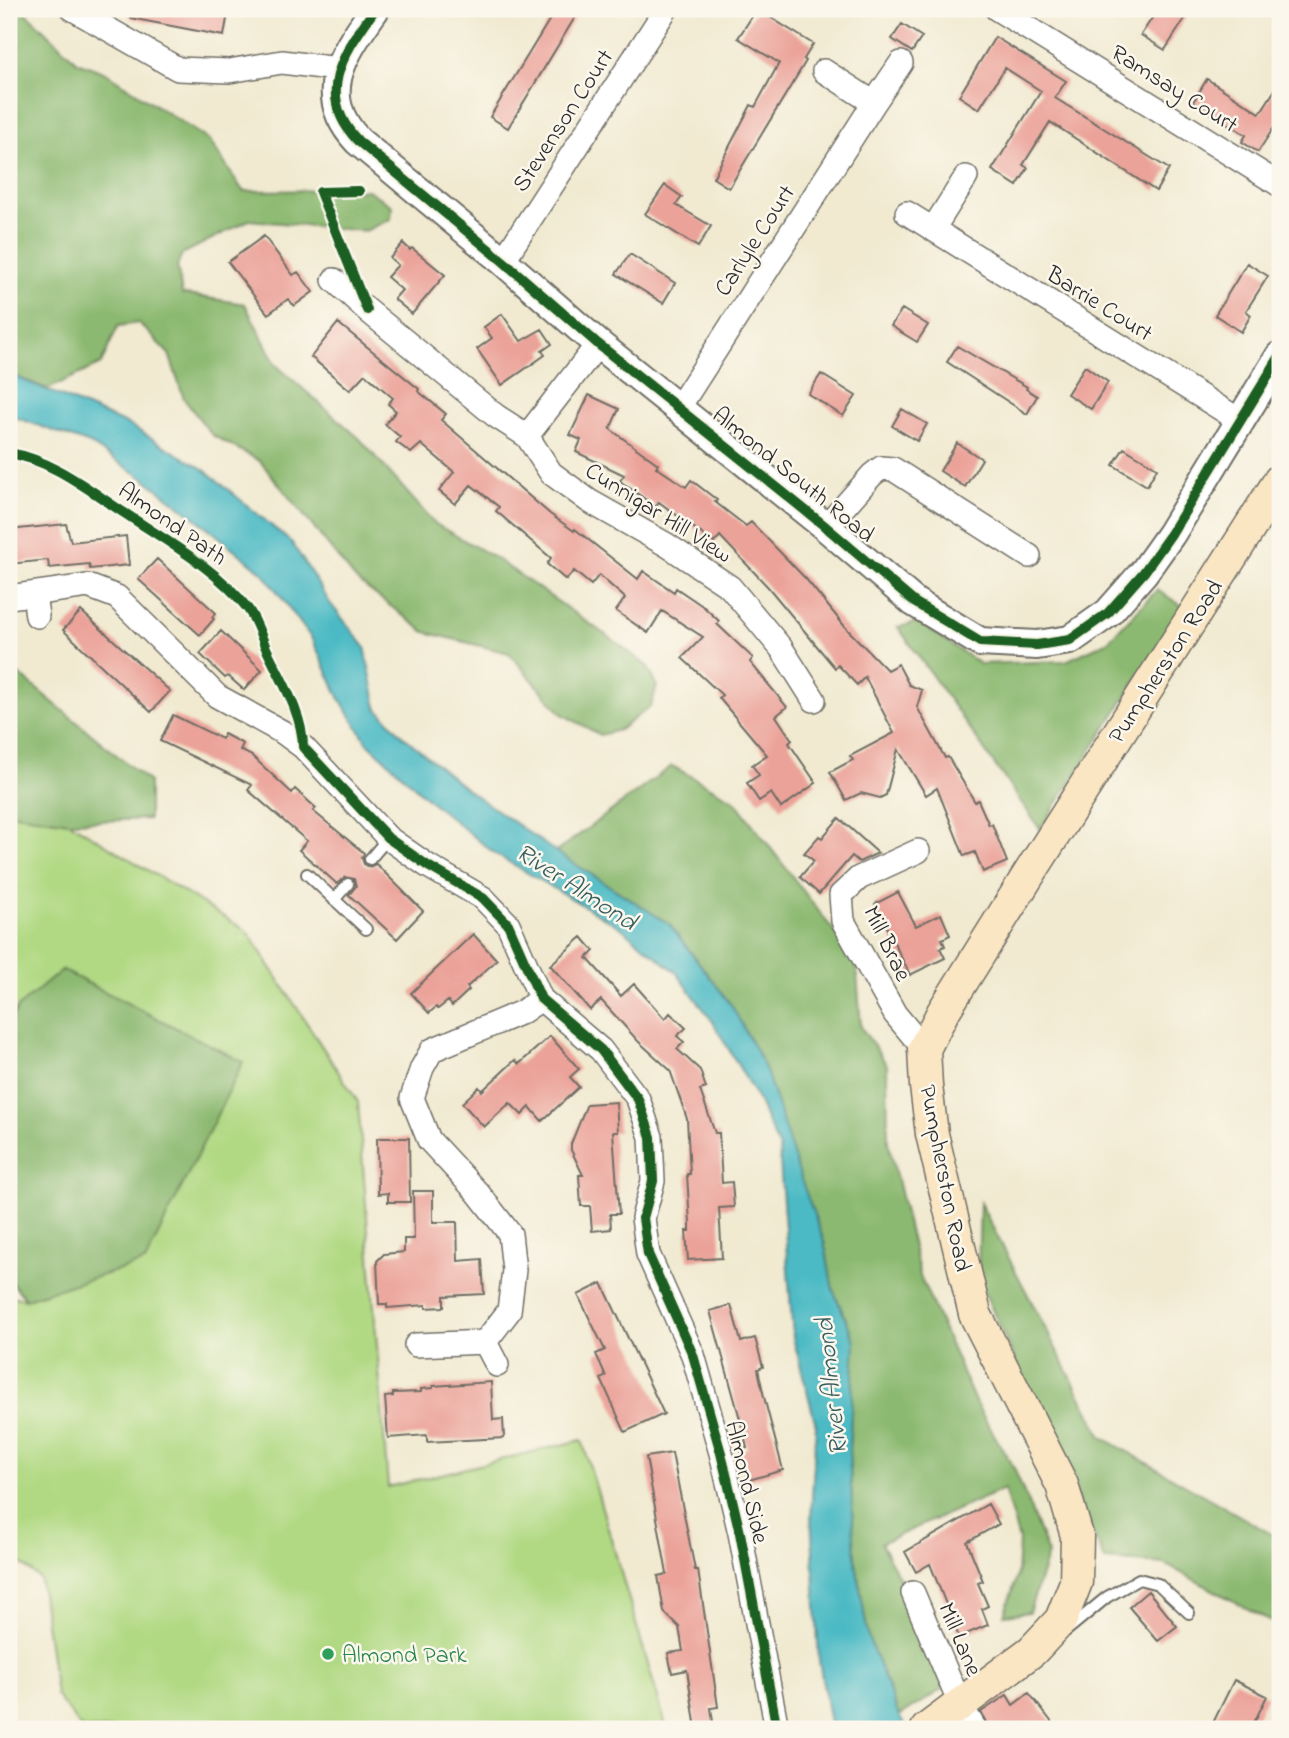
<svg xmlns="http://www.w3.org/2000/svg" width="1289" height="1738" font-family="'Indie Flower',sans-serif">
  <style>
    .green { fill: #b1d983; stroke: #6e8257; stroke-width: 2 }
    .forest { fill: #8cb971; stroke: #5c724e; stroke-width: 2 }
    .water { fill: #4cbac4; stroke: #3c7278; stroke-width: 2 }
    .building { fill: #eba299 }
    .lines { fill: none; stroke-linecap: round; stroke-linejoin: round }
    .service-casing { stroke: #706e65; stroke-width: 14 }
    .minor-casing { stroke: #706e65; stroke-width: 26 }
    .tertiary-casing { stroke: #706e65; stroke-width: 32 }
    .secondary-casing { stroke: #706e65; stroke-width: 35 }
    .service { stroke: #fff; stroke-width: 10 }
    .minor { stroke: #fff; stroke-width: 23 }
    .tertiary { stroke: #fff; stroke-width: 28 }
    .secondary { stroke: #fbe6c4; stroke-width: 32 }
    .cycleway-casing { stroke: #fbf7ec; stroke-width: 15 }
    .cycleway { stroke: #1b5e20; stroke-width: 10 }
    .leisure-dot { fill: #2e9e5b; stroke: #fbf7ec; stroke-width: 2.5 }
    .labels { text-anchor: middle; stroke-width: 5; stroke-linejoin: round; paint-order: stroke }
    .street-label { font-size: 24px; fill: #2b2b2b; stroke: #fbf7ec }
    .leisure-label { font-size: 24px; fill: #27864d; stroke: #fbf7ec; text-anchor: start }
    .water-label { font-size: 26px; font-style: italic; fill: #375d61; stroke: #fbf7ec }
  </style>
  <rect width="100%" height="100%" fill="#fbf7ec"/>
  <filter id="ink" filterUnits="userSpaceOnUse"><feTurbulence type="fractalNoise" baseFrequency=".0143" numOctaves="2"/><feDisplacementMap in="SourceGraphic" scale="14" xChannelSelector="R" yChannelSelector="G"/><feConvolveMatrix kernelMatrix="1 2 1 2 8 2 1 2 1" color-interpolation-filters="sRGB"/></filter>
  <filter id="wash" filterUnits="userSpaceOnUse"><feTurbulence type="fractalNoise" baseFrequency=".00686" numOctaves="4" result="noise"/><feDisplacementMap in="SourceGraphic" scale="28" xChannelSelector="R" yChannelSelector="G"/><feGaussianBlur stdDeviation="1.57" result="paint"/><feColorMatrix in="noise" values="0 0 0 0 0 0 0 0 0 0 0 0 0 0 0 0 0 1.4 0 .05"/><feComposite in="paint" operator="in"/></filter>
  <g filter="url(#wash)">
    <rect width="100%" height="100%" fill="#f1ead1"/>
    <path class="green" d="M9 813 69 822 247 931 358 1102 388 1487 582 1440 667 1729H82L56 1695 40 1579 9 1553V1296L26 1299 62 970 9 1016Z"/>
    <path class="forest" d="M9 9H22L77 62 106 73 210 141 243 191 368 190 392 206 391 219 365 231 249 220 182 254 177 266 182 294 245 304 276 365 360 439 434 523 495 558 616 642 647 666 657 685 651 706 619 730 600 735 562 714 509 653 425 632 356 580 260 461 212 435 184 399 169 354 139 323 118 326 101 364 48 389 9 374Z
      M1157 590 1184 607 1040 829 898 627 918 622 980 664 1066 661 1107 642Z
      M9 666 149 782V819L69 822 9 813Z
      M672 766 734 800 856 960 861 1027 887 1065 888 1142 920 1276 976 1404 1015 1470 1048 1554 1029 1612 1004 1615 1017 1577 1019 1540 1004 1489 881 1543 918 1614 946 1687 899 1716 868 1637 855 1557 849 1450 855 1341 833 1290 824 1241 732 1006 669 924 556 852Z
      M62 970 243 1062 145 1262 26 1299 9 1280V1029L17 1008Z
      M980 1203 1102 1437 1280 1539V1626L1165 1564 1105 1560 978 1278Z"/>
    <path class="water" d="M9 374 129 425 205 470 292 543 330 603 365 647 377 708 403 736 465 788 556 852 669 924 732 1006 765 1068 802 1182 824 1241 833 1290 855 1341 849 1450 855 1557 868 1637 899 1716 907 1729H831L819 1661 811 1517 816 1425 793 1337 779 1148 757 1098 713 1022 676 972 620 927 495 854 429 800 367 742 340 699 312 639 264 574 207 527 146 480 90 444 9 415Z"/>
    <g id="blocks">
      <path class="building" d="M131 9H221L220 11 228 13 224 36 130 18Z
        M556 9H580L508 128 490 117Z
        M757 9 813 44 804 59 806 61 729 188 713 178 751 105 755 107 779 63 738 38Z
        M1158 9H1191L1165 50 1141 35Z
        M902 24 922 37 912 52 892 39Z
        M995 37 1066 81 1055 98 1169 169 1156 191 1050 122 1023 165 1028 168 1017 186 992 170 1041 91 1005 68 979 109 959 96Z
        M1207 79 1260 113 1280 82V118L1258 152 1242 142 1246 135 1193 102Z
        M665 185 682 197 676 205 711 226 698 247 645 214Z
        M264 236 293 275 298 272 313 292 294 306 288 299 268 314 228 262Z
        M403 243 410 250 412 248 445 275 412 314 394 299 402 290 387 277 398 265 390 258Z
        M630 254 675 283 663 303 616 274Z
        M1247 263 1268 276 1246 311 1251 315 1241 332 1215 315Z
        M902 309 928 325 917 342 891 326Z
        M502 314 521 341 542 329 552 344 542 351 545 355 502 385 477 349 492 338 484 327Z
        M338 323 419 389 418 391 446 414 441 420 550 514 574 531 575 529 638 579 643 571 674 592 676 588 704 607 719 621 717 624 753 658 750 662 787 707 776 716 792 740 789 743 816 783 781 808 771 793 759 801 747 783 759 775 752 765 767 755 719 698 722 695 682 658 703 637 662 611 648 633 616 611 625 598 599 575 591 585 574 571 566 580 547 564 551 558 496 511 499 507 471 485 455 504 439 491 454 472 421 444 411 453 396 442 400 437 385 424 396 411 388 404 393 398 365 374 350 390 311 357Z
        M957 346 1027 387 1026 389 1037 396 1027 414 947 362Z
        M1085 366 1108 382 1091 409 1067 394Z
        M821 374 856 396 843 416 808 394Z
        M589 395 619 409 610 429 658 464 656 467 686 487 691 480 717 500 715 502 746 526 751 522 806 579 846 628 887 670 898 664 909 685 922 690 917 707 945 758 948 757 975 802 978 800 989 825 992 824 1007 862 983 872 975 852 964 856 937 788 926 795 898 749 886 795 880 798 861 793 846 800 830 772 853 760 850 756 894 733 865 677 857 685 838 665 835 668 768 587 720 536 714 543 659 502 656 507 620 481 624 475 576 452 581 440 570 435Z
        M902 409 927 424 917 441 892 426Z
        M957 443 982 459 965 487 940 471Z
        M1124 448 1157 468 1147 486 1113 465Z
        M66 524 71 542 126 536 129 565 90 569 89 564 49 568 48 560 9 564V530Z
        M157 559 216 613 212 617 214 619 200 635 138 579Z
        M81 611 170 691 151 712 63 630Z
        M221 631 262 670 244 690 228 676 225 678 200 654Z
        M173 715 222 739 224 734 243 744 240 750 252 756 292 793 295 789 316 808 313 811 364 853 362 858 364 864 369 867 376 864 423 911 397 939 349 895 356 886 354 879 345 877 337 884 299 850 307 841 248 790 252 785 160 741Z
        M839 818 878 853 859 862 852 856 819 894 800 877 814 861 804 853 819 836 822 838Z
        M898 892 916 926 941 914 950 935 942 939 945 946 940 948 945 958 910 975 875 904Z
        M473 934 497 960 467 987 469 990 452 1006 448 1001 438 1009 436 1007 429 1013 411 993Z
        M582 937 594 951 587 958 621 996 634 984 665 1019 670 1013 686 1028 677 1036 684 1042 677 1049 700 1070 706 1088 700 1090 715 1133H719L722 1183 732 1182 734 1207 719 1208 722 1258 688 1260 686 1231H690V1223L687 1174H690L687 1119 670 1070 638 1041 601 1000 590 1010 550 965Z
        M550 1036 579 1069 570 1077 579 1087 542 1121 530 1107 522 1115 510 1103 484 1127 462 1103 479 1087 482 1091 515 1060 519 1064Z
        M616 1102 618 1132H613L619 1214H610L611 1229 592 1231 590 1206H581L579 1175H583L571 1150V1144L587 1104Z
        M377 1138H409L410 1202H388V1193L378 1194Z
        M413 1191H433V1222H457L458 1261 482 1259 484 1294 444 1296V1307L426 1308V1305L387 1308V1304H379L377 1261 384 1254 404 1252V1239H414Z
        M602 1283 664 1414 625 1432 601 1379 606 1376 596 1354 605 1350 578 1295Z
        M731 1305 741 1342 755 1338 763 1367 758 1369 764 1397 783 1470 749 1480 741 1450 747 1448 740 1419 710 1311Z
        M491 1382 493 1420 503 1419 504 1438 427 1442V1435L388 1438 385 1397 393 1396V1393L421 1392V1389L433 1388V1386Z
        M672 1453 695 1570H698L718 1707 711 1708 714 1729H696L687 1670 672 1673 668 1653 683 1651 679 1627 664 1612 658 1576 667 1574 646 1457Z
        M988 1504 999 1524 967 1542 983 1581 978 1583 988 1606 982 1609 988 1625 959 1637 930 1564 916 1572 905 1552Z
        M1148 1591 1177 1626 1158 1641 1129 1607Z
        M1234 1680 1267 1696 1251 1729H1210Z
        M1029 1693 1057 1729H989L981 1712 1007 1695 1013 1705Z"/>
    </g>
  </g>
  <g filter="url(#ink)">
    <use href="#blocks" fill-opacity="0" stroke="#706e65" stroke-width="2"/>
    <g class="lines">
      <defs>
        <path id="service" d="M370 859 388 838
          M307 874 366 929
          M334 900 348 884
          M1067 1630 1107 1597 1139 1579 1158 1584 1189 1613"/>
        <path id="minor" d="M73 9 178 69 229 71 282 62 338 69
          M997 9 1280 185
          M874 103 901 63
          M907 213 1239 420
          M933 229 966 177
          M503 261 666 9
          M334 280 367 310 496 416 527 436 551 473 589 501 667 545 730 587 781 648 814 700
          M679 407 874 103 824 71
          M527 436 598 344
          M826 527 872 475 881 468 893 469 1029 556
          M34 594 37 616
          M9 597 88 586 117 597 217 696 284 733 303 747 388 838 428 866 483 898 508 924 541 999 601 1050 638 1099 651 1137 653 1181 643 1218 648 1254 693 1355 721 1453 740 1533 777 1729
          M918 851 859 878 841 895 843 921 895 1014 924 1049
          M485 1342 497 1365
          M416 1345 485 1342 509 1311 514 1270 510 1234 478 1193 429 1140 412 1098 422 1068 432 1050 522 1012 541 999
          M913 1593 960 1704 975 1729"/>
        <path id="tertiary" d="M375 9C345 52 313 93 358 141L503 261 598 344 826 527 914 602 980 642 1037 645 1070 640 1108 613 1144 572 1171 534 1280 356"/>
        <path id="secondary" d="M927 1729 1032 1651 1061 1620 1076 1582 1077 1536 1062 1485 975 1314 932 1134 926 1086 924 1049 943 1012 1031 871 1280 480"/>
      </defs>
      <use href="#service" class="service-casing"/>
      <use href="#minor" class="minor-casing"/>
      <use href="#tertiary" class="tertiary-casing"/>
      <use href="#secondary" class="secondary-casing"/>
      <use href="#service" class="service"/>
      <use href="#minor" class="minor"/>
      <use href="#tertiary" class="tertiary"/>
      <use href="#secondary" class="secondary"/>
      <defs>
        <path id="cycleway" d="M375 9C345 52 313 93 358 141L503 261 598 344 826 527 914 602 980 642 1037 645 1070 640 1108 613 1144 572 1171 534 1280 356
          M359 191 320 192 367 310
          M9 453C53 460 90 491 126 514 168 542 217 569 248 609 256 620 261 636 266 648 280 678 303 714 303 747L388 838 428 866 483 898 508 924 541 999 601 1050 638 1099 651 1137 653 1181 643 1218 648 1254 693 1355 721 1453 740 1533 777 1729"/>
      </defs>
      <use href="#cycleway" class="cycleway-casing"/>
      <use href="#cycleway" class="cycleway"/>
    </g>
  </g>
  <circle class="leisure-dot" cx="328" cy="1654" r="7"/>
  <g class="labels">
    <g class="street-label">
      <text transform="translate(1175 88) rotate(32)" y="8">Ramsay Court</text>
      <text transform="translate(562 120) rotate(-57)" y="8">Stevenson Court</text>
      <text transform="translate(754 240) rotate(-57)" y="8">Carlyle Court</text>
      <text transform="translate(1100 303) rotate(32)" y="8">Barrie Court</text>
      <text transform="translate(794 474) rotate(39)" y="8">Almond South Road</text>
      <text transform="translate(659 512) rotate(32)" y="8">Cunnigar Hill View</text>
      <text transform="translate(173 523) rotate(35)" y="8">Almond Path</text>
      <text transform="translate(1165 661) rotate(-57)" y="8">Pumpherston Road</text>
      <text transform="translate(888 943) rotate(64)" y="8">Mill Brae</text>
      <text transform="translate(946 1178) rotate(79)" y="8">Pumpherston Road</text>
      <text transform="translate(748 1482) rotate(77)" y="8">Almond Side</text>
      <text transform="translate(961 1639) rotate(67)" y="8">Mill Lane</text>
    </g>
    <g class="leisure-label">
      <text x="342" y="1662">Almond Park</text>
    </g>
    <g class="water-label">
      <text transform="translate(577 886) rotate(33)" y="9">River Almond</text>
      <text transform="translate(830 1387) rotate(-96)" y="9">River Almond</text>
    </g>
  </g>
  <rect width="1289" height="1738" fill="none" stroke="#fbf7ec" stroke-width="35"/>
</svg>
